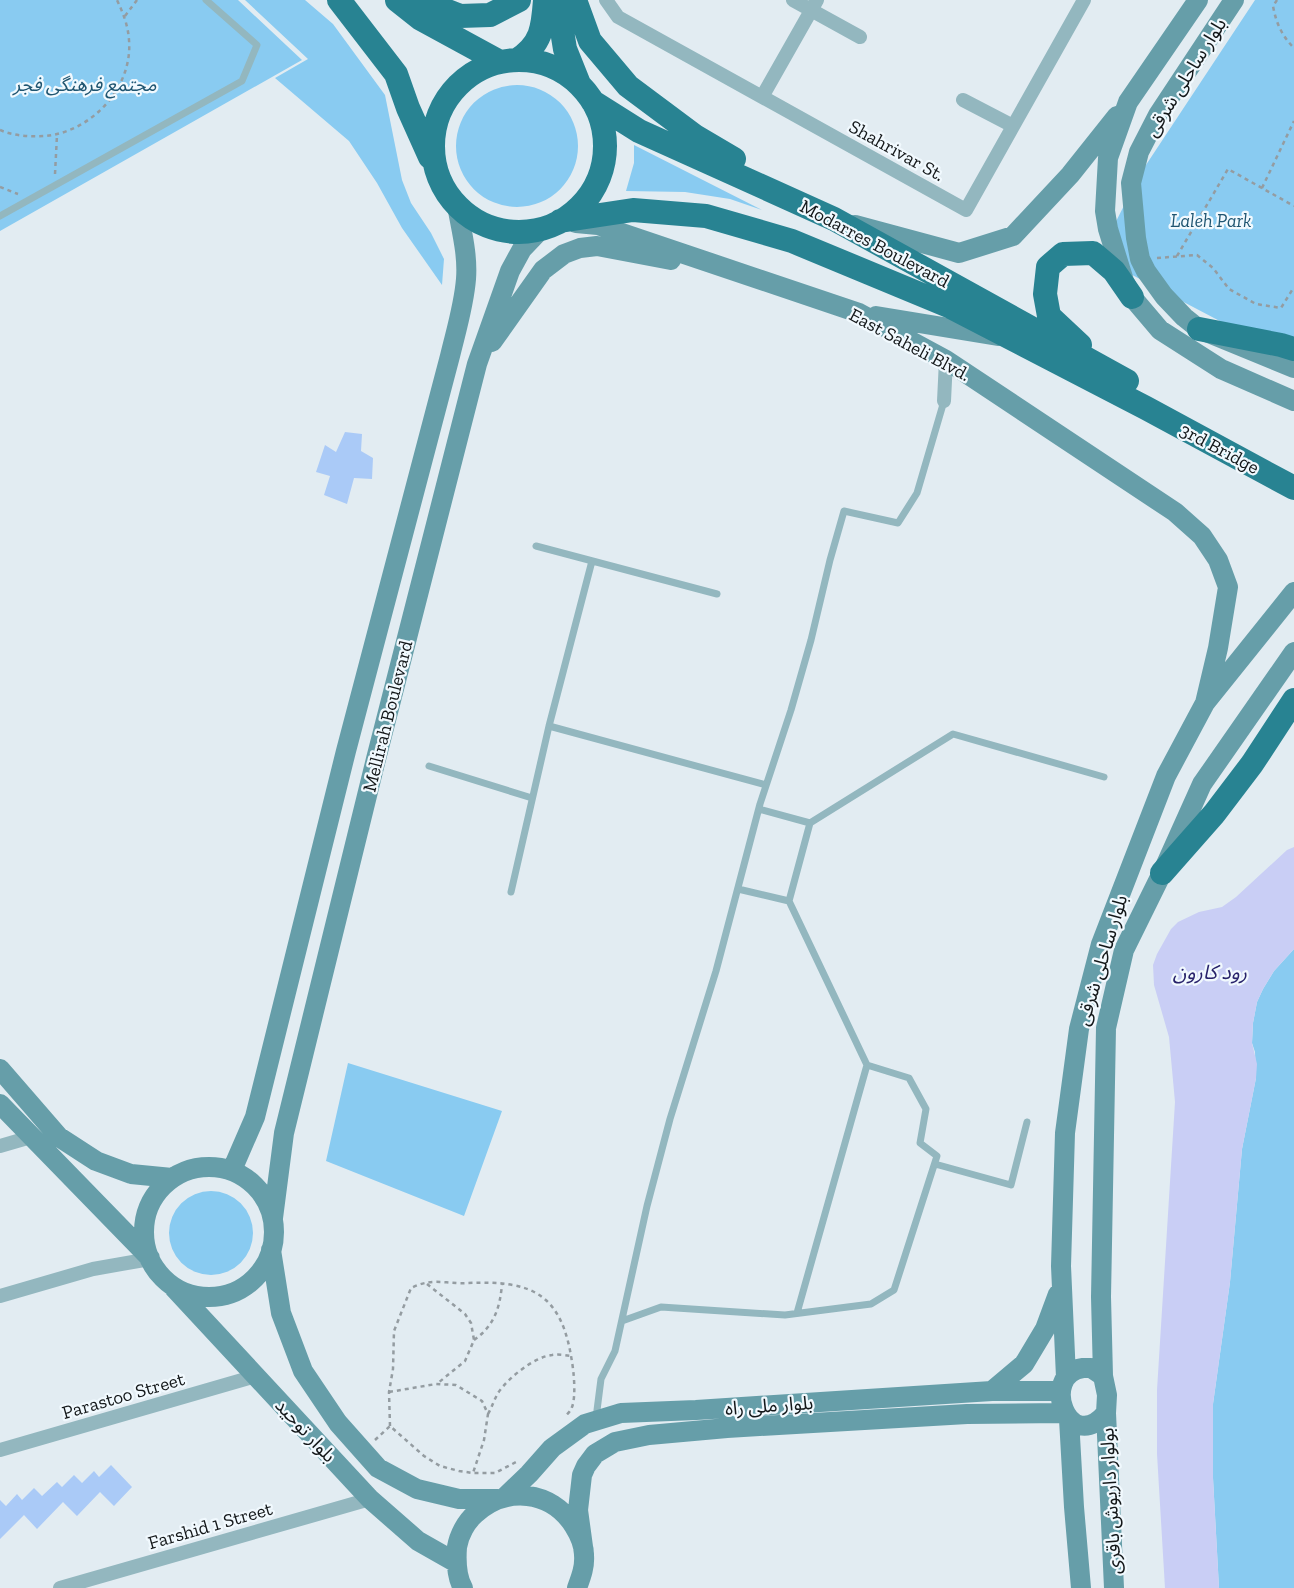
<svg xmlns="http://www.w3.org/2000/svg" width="1294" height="1588" font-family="'Zilla Slab','Noto Sans Arabic',serif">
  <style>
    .green { fill: #89cbf1 }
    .water { fill: #c9cef5 }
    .building { fill: #aacaf7 }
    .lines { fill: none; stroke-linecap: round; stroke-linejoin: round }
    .path { stroke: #949ca1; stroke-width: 2.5; stroke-dasharray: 4 4; stroke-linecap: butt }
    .service { stroke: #93b7bf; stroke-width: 7 }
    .minor { stroke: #93b7bf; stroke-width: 14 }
    .secondary { stroke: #669ea9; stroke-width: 20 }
    .trunk { stroke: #288392; stroke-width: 24 }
    .labels { text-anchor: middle; stroke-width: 4.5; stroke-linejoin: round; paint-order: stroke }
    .street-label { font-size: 19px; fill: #131719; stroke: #f1f9fe }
    .park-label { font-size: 19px; font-style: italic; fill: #1f5571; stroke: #f1f9fe }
    .water-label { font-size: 20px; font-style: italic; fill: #28236b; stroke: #f1f9fe }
  </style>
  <rect width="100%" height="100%" fill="#e2ecf2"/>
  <path class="green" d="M0 0H238L302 60 0 231Z
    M245 0H305L333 24 385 95 402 180 411 203 431 233 444 259 442 285 402 228 377 183 349 141 275 78 308 59Z
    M1255 0H1294V360L1098 257 1140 174Z
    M456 146a61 61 0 1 1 122 0a61 61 0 1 1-122 0Z
    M634 145 762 210 730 199 685 192 626 191 634 163Z
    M1294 949V1588H1219L1213 1478V1404L1230 1282 1242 1149 1256 1078 1255 1052 1252 1043 1253 1023 1257 1002 1263 989 1274 971Z
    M348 1063 502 1111 464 1216 326 1161Z
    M169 1233a42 42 0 1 1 84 0a42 42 0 1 1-84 0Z"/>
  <path class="water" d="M1294 847V949L1274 971 1263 989 1257 1002 1253 1023 1252 1043 1257 1064 1256 1078 1242 1149 1230 1282 1213 1404V1478L1219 1588H1165L1157 1454V1390L1175 1102 1169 1037 1154 985 1153 965 1157 954 1171 929 1178 922 1199 912 1222 907 1236 897 1287 850Z"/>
  <path class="building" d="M345 432 362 434 361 451 373 458 372 479 354 478 347 504 324 495 330 476 316 472 325 445 336 452Z
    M111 1465 132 1487 114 1506 100 1492 77 1516 63 1502 37 1529 24 1515 0 1539V1500L6 1506 17 1494 22 1500 34 1488 42 1496 57 1482 62 1487 74 1475 82 1483 94 1471 99 1477Z"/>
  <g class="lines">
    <path class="path" d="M1277 0 1273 6C1276 23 1282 36 1294 48
      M125 16 137 0
      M0 130C14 136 30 137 45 136 91 132 133 88 129 40 128 25 123 13 117 0
      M55 174 57 135
      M0 187 18 194
      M1262 188 1294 121
      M1177 256 1228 169 1294 206
      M1157 258 1197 255 1213 268 1229 289 1256 304 1281 308 1294 287
      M427 1284 465 1314 471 1323 474 1340 465 1361 438 1383
      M474 1340C494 1326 500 1308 502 1284
      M389 1392 436 1384 456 1385 482 1401 488 1414 484 1440 473 1473
      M488 1414C492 1407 494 1400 498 1393 508 1378 534 1357 552 1355 558 1354 565 1355 571 1356
      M390 1426 389 1392 393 1369 394 1331 411 1288C415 1286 420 1284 425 1283 438 1280 454 1284 467 1283 533 1280 562 1294 572 1362 574 1373 576 1397 572 1407 571 1411 567 1414 565 1417
      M375 1440 390 1426 424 1456 440 1466 459 1471 473 1473H495L518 1461"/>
    <path class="service" d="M0 216 242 81 257 45 206 0
      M536 546 717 594
      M549 726 766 785
      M429 766 532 798
      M759 809 810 823
      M738 889 789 901
      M511 892 549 726 592 561
      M935 1164 1011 1185 1027 1122
      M797 1313 867 1065 789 901 810 823 953 734 1104 777
      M622 1321 661 1307 785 1315 871 1304 894 1290 937 1156 920 1143 926 1109 909 1078 867 1065
      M596 1418 601 1379 615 1351 647 1206 670 1119 716 971 760 804 791 710 811 640 830 560 844 511 898 523 917 493 944 401"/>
    <path class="minor" d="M606 0 618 17 966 210 1084 0
      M793 0 860 37
      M762 97 817 0
      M963 100 1013 126
      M944 401 946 360
      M0 1146 31 1137
      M0 1296 93 1269 150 1259
      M0 1450 256 1376
      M60 1588 370 1499"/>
    <path class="secondary" d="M1198 0 1128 102 1108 158 1105 211 1108 229 1124 281 1132 297 1160 330 1221 369 1294 401
      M1234 0 1158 115 1139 152 1131 183 1136 238 1140 259 1146 271 1164 296 1184 317 1199 329 1294 368
      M576 223 598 225 859 313 946 360 1175 512 1202 536 1218 560 1228 587 1218 648 1205 703
      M855 225 959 253 1013 236 1070 175 1117 116
      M876 316 998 336
      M492 342 543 270 564 254 580 248 597 246 671 260
      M0 1069 59 1137 96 1161 131 1174 172 1178
      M0 1104 150 1258
      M144 1232a65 65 0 1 1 130 0a65 65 0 1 1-130 0Z
      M232 1170 255 1117 346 751 450 356C456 331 464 305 466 279 468 254 461 229 457 205
      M273 1218 284 1133 376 759 477 364 510 271 522 249 542 228
      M271 1250 281 1313 303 1371 338 1423 378 1468 417 1489 459 1499H498
      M174 1288 370 1499 418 1541 455 1562
      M1083 1368H1091L1103 1376 1107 1395 1106 1413C1068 1457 1039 1374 1083 1368Z
      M1103 1376 1101 1297 1106 1028 1124 950 1162 873 1202 784 1294 652
      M1066 1377 1061 1266 1065 1133 1079 1029 1101 944 1166 776 1205 703 1294 592
      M992 1391 1024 1364 1045 1329 1058 1294
      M1106 1413 1114 1588
      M1069 1419 1074 1507 1081 1588
      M506 1496 529 1474 552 1448 585 1424 621 1413 696 1410 992 1391H1061
      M584 1554 578 1510 582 1475 586 1466 595 1454 615 1442 649 1435 727 1428 967 1414 1064 1413
      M463 1588C456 1576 456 1561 457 1547 459 1535 466 1522 475 1514 506 1486 551 1490 574 1526 579 1534 584 1544 584 1555 585 1567 581 1577 577 1588"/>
    <path class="trunk" d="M339 0 396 74 408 108 430 157
      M397 0 421 19 500 62
      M420 0 460 16 490 15 519 0
      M557 0 565 49 579 84
      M575 0 590 41 628 86 695 136 734 159
      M517 60C542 44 543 27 545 0
      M433 146a86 86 0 1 1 172 0a86 86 0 1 1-172 0Z
      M593 102 639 131 834 219 1127 381
      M560 221 633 210 706 216 792 241 951 307 1146 408 1294 488
      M1199 329 1281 345 1294 349
      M1080 345 1049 316 1045 294 1048 267 1063 254 1093 253 1114 271 1132 297
      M1162 873 1214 814 1252 764 1294 700"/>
  </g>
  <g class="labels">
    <g class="street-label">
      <text transform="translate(1185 77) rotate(-58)" y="7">بلوار ساحلی شرقی</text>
      <text transform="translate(897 150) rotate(29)" y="7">Shahrivar St.</text>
      <text transform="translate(875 243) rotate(28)" y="7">Modarres Boulevard</text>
      <text transform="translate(910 344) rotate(28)" y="7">East Saheli Blvd.</text>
      <text transform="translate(1220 448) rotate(28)" y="7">3rd Bridge</text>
      <text transform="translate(387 716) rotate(-76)" y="7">Mellirah Boulevard</text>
      <text transform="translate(1101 960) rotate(-73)" y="7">بلوار ساحلی شرقی</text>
      <text transform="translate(123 1395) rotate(-16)" y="7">Parastoo Street</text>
      <text transform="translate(769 1405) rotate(-4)" y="7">بلوار ملی راه</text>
      <text transform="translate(306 1430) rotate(47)" y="7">بلوار توحید</text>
      <text transform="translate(1110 1501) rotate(-93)" y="7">بولوار داریوش باقری</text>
      <text transform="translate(210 1525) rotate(-16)" y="7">Farshid 1 Street</text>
    </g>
    <g class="park-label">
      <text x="85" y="91">مجتمع فرهنگی فجر</text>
      <text x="1211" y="227">Laleh Park</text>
    </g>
    <g class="water-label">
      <text x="1210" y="979">رود کارون</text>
    </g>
  </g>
</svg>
